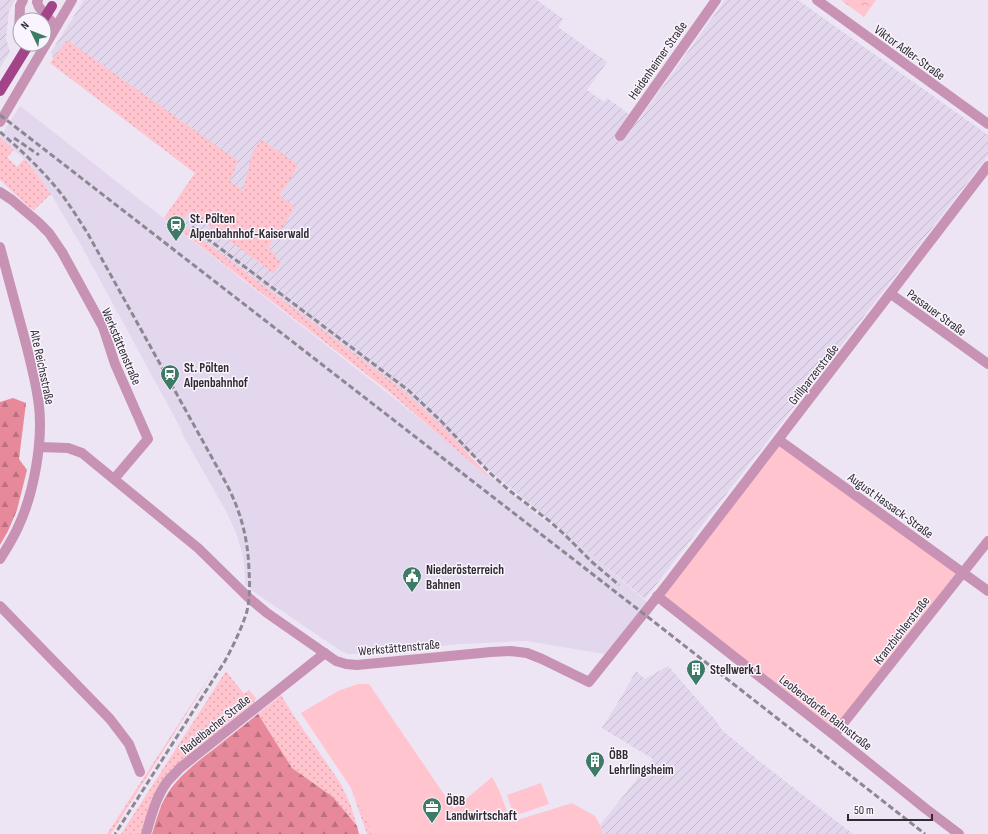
<svg xmlns="http://www.w3.org/2000/svg" width="988" height="834" font-family="'Sofia Sans Condensed',sans-serif">
  <style>
    .built { fill: #e3d7ed }
    .industrial { fill: url(#industrial-furrows) }
    .grass { fill: url(#grass-dots) }
    .forest { fill: url(#forest-firs) }
    .park { fill: url(#park-crowns) }
    .garden { fill: #ffc4ce }
    .lines { fill: none; stroke-linecap: round; stroke-linejoin: round }
    .minor { stroke: #c892b5; stroke-width: 10 }
    .rail { stroke: #8d8791; stroke-width: 3; stroke-dasharray: 6 3; stroke-linecap: butt }
    .major-bridge { stroke: #a34489; stroke-width: 10 }
    .labels { text-anchor: middle; stroke-width: 3; stroke-linejoin: round; paint-order: stroke }
    .street-label { font-size: 13px; fill: #302c32; stroke: #f9f4fd }
    .poi-label { font-size: 13px; font-weight: bold; fill: #302c32; stroke: #f9f4fd; text-anchor: start }
  </style>
  <defs>
    <pattern id="industrial-furrows" width="10" height="10" patternUnits="userSpaceOnUse"><rect width="10" height="10" fill="#e3d7ed"/><path d="M-1 1l2-2M0 10L10 0M9 11l2-2" fill="none" stroke="#c3b9cc"/></pattern>
    <pattern id="grass-dots" width="8" height="8" patternUnits="userSpaceOnUse"><rect width="8" height="8" fill="#ffc4ce"/><path d="M2 2h.1M6 6h.1" fill="none" stroke="#dba9b1" stroke-width="1.8" stroke-linecap="round"/></pattern>
    <pattern id="forest-firs" width="22" height="20" patternUnits="userSpaceOnUse"><rect width="22" height="20" fill="#e7899b"/><path d="M5 1l3.5 6h-7zM16 11l3.5 6h-7z" fill="#bc707f"/></pattern>
    <pattern id="park-crowns" width="20" height="18" patternUnits="userSpaceOnUse"><rect width="20" height="18" fill="#ffc4ce"/><path d="M2 6a3 3 0 1 1 6 0M12 15a3 3 0 1 1 6 0" fill="none" stroke="#dba9b1"/></pattern>
  </defs>
  <rect width="100%" height="100%" fill="#eee5f4"/>
  <path class="built" d="M20 106 390 395 561 534 564 531 647 602 605 654 526 641 462 644 429 647 426 645 423 648 379 653 348 654 341 651 254 592 245 585V572L242 552 236 533 227 513 181 432 182 431 82 247 51 194 36 173 24 159 0 137Z"/>
  <path class="industrial" d="M0 0H15L9 11 6 38 10 52 0 68Z
    M84 0H537L563 19 558 27 607 62 587 90 604 102 607 98 638 121 725 0H798L988 135V156L645 599 329 338 164 218 196 174 56 67 51 52Z
    M668 666 716 721 722 730 759 761 853 834H603L600 825 653 759 602 728 620 699 636 671 645 679Z"/>
  <path class="grass" d="M67 40 238 161 230 181 243 191 252 154 261 139 298 165 288 183 279 195 295 207 284 225 268 246 281 263 273 273 190 211 180 223 404 391 442 426 488 475 487 476 388 391 164 218 195 173 50 63Z
    M0 137 14 150 7 157 17 167 24 159 36 173 51 194 34 210 30 208 0 180Z
    M221 659 111 834H107Z
    M226 671 244 694 249 690 256 698 254 702 197 749 150 804 141 834H121Z
    M281 695 294 716 341 784 351 806 357 826 333 797 292 768 258 714Z
    M351 788 374 834H367Z"/>
  <path class="forest" d="M13 398 26 403 19 459 27 470 17 510 8 531 0 545V402Z
    M258 714 292 768 333 797 357 826 359 834H152C156 822 159 808 166 796 177 777 197 762 214 749 229 737 243 726 258 714Z"/>
  <path class="park" d="M841 0H876L864 17Z"/>
  <path class="garden" d="M779 440 962 573 834 735 657 596Z
    M358 684H369L454 809 492 777 499 790 511 822 572 803 595 816 600 825 603 834H374L351 788 301 713 338 691Z
    M541 783 549 804 514 816 507 795Z"/>
  <g class="lines">
    <path class="minor" d="M38 0 37 2 39 7 56 27
      M817 0 988 124
      M20 35 19 34 20 6 23 0
      M0 122 72 0
      M620 136 716 0
      M0 192 12 200 38 222 49 233 62 252 103 327 115 364 148 439 114 479
      M0 247C7 274 15 302 22 329 29 355 36 380 39 406 43 442 34 492 19 525 14 537 7 548 0 559
      M891 294 988 364
      M779 440 988 591
      M39 447 68 448 82 453 198 548 249 598 267 613 336 661 346 664 357 665 491 652 511 651 527 653 542 659 589 682 665 587 988 166
      M657 596 834 735 926 809 959 834
      M0 606 110 719 129 744 140 772
      M834 735 988 541
      M146 834C151 816 156 797 167 782 171 777 176 773 180 768L325 653"/>
    <path class="rail" d="M0 115 644 614 925 834
      M0 132C21 150 42 170 59 191 70 205 79 220 88 234L226 483C241 512 248 538 249 571 250 584 250 598 247 611 242 628 233 646 225 661L115 834
      M14 138 39 155
      M192 227 408 390 441 421 490 473 510 491 548 520 564 534 592 562 619 585"/>
    <path class="major-bridge" d="M43 20 52 6
      M0 91 29 44"/>
  </g>
  <defs>
    <symbol id="station-pin" viewBox="-11 -11 22 30"><path d="M0 17L-7.5 6A9.5 9.5 0 1 1 7.5 6Z" fill="#3d7b67" stroke="#f9f4fd"/><path d="M-3-6H3Q5-6 5-4V2Q5 4 3 4L4.5 6H3L1.5 4h-3L-3 6H-4.5L-3 4Q-5 4-5 2V-4Q-5-6-3-6ZM-3.5-4v3h7v-3ZM-3.5 1v1.5H-2V1ZM2 1v1.5H3.5V1Z" fill="#fff"/></symbol>
    <symbol id="civic-pin" viewBox="-11 -11 22 30"><path d="M0 17L-7.5 6A9.5 9.5 0 1 1 7.5 6Z" fill="#3d7b67" stroke="#f9f4fd"/><path d="M-.6-6.5H3V-4.5H.6V-3L4-1V1h2V6H-6V1h2V-1L-.6-3ZM-1.2 2.5V6h2.4V2.5Z" fill="#fff"/></symbol>
    <symbol id="building-pin" viewBox="-11 -11 22 30"><path d="M0 17L-7.5 6A9.5 9.5 0 1 1 7.5 6Z" fill="#3d7b67" stroke="#f9f4fd"/><path d="M-4-6H4V6H1V3H-1V6H-4ZM-2.5-4.3h1.7v1.8h-1.7ZM.8-4.3h1.7v1.8H.8ZM-2.5-1h1.7V.8h-1.7ZM.8-1h1.7V.8H.8Z" fill="#fff"/></symbol>
    <symbol id="office-pin" viewBox="-11 -11 22 30"><path d="M0 17L-7.5 6A9.5 9.5 0 1 1 7.5 6Z" fill="#3d7b67" stroke="#f9f4fd"/><path d="M-6-3h4V-5.5h4V-3h4V5H-6ZM-1-4.5V-3h2v-1.5ZM-6 0V1H6V0Z" fill="#fff"/></symbol>
  </defs>
  <g fill-rule="evenodd">
    <use href="#station-pin" x="165" y="214" width="22" height="30"/>
    <use href="#station-pin" x="159" y="363" width="22" height="30"/>
    <use href="#civic-pin" x="401" y="565" width="22" height="30"/>
    <use href="#building-pin" x="685" y="658" width="22" height="30"/>
    <use href="#building-pin" x="584" y="750" width="22" height="30"/>
    <use href="#office-pin" x="421" y="796" width="22" height="30"/>
  </g>
  <g class="labels">
    <g class="street-label">
      <text transform="translate(910 52) rotate(36)" y="5">Viktor Adler-Straße</text>
      <text transform="translate(657 60) rotate(-55)" y="5">Heidenheimer Straße</text>
      <text transform="translate(937 312) rotate(36)" y="5">Passauer Straße</text>
      <text transform="translate(122 346) rotate(67)" y="5">Werkstättenstraße</text>
      <text transform="translate(43 367) rotate(78)" y="5">Alte Reichsstraße</text>
      <text transform="translate(813 374) rotate(-52)" y="5">Grillparzerstraße</text>
      <text transform="translate(891 505) rotate(36)" y="5">August Hassack-Straße</text>
      <text transform="translate(901 630) rotate(-52)" y="5">Kranzbichlerstraße</text>
      <text transform="translate(399 647) rotate(-5)" y="5">Werkstättenstraße</text>
      <text transform="translate(826 712) rotate(38)" y="5">Leobersdorfer Bahnstraße</text>
      <text transform="translate(215 724) rotate(-39)" y="5">Nadelbacher Straße</text>
    </g>
    <g class="poi-label">
      <text x="190" y="223">St. Pölten<tspan x="190" dy="15">Alpenbahnhof-Kaiserwald</tspan></text>
      <text x="184" y="372">St. Pölten<tspan x="184" dy="15">Alpenbahnhof</tspan></text>
      <text x="426" y="574">Niederösterreich<tspan x="426" dy="15">Bahnen</tspan></text>
      <text x="710" y="674">Stellwerk 1</text>
      <text x="609" y="759">ÖBB<tspan x="609" dy="15">Lehrlingsheim</tspan></text>
      <text x="446" y="805">ÖBB<tspan x="446" dy="15">Landwirtschaft</tspan></text>
    </g>
  </g>
  <g transform="translate(32 32) rotate(313)"><circle r="19" fill="#f9f4fd" stroke="#a9a4ac"/>
  <path d="M0-3L7 15L0 10L-7 15Z" fill="#3d7b67"/>
  <text y="-6" font-size="11" font-weight="bold" text-anchor="middle" fill="#302c32">N</text>
  </g>
  <path d="M848 814v6h84v-6" fill="none" stroke="#302c32" stroke-width="2"/>
  <text x="854" y="814" font-size="12" fill="#302c32" stroke="#f9f4fd" stroke-width="3" paint-order="stroke">50 m</text>
</svg>
